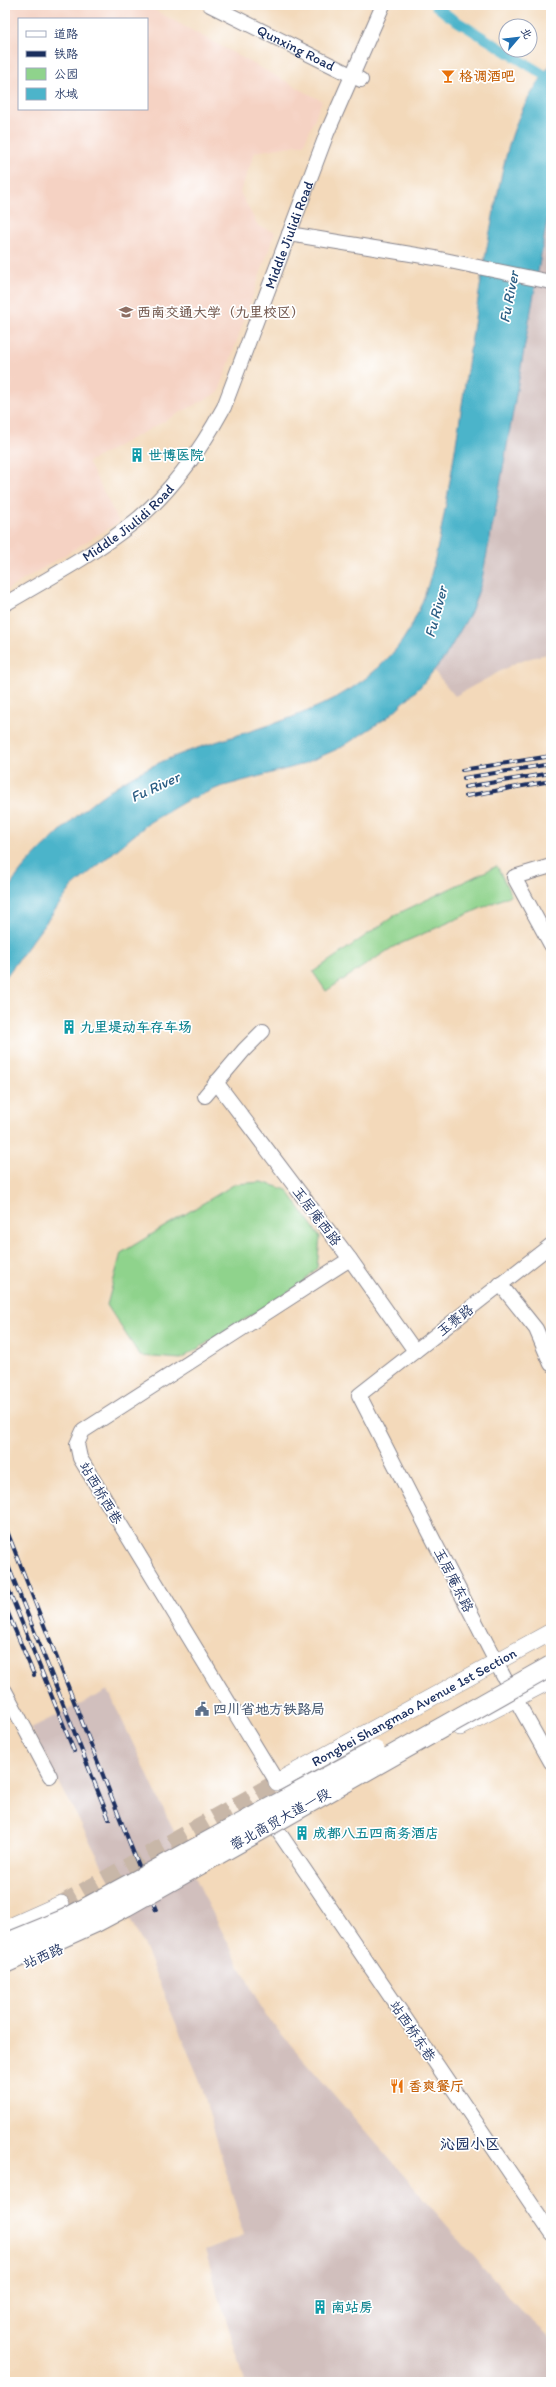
<svg xmlns="http://www.w3.org/2000/svg" width="556" height="2387" font-family="Itim,'LXGW WenKai TC',sans-serif">
  <style>
    .built { fill: #f5d2c3; fill-rule: evenodd }
    .industrial { fill: #d1bfbd }
    .green { fill: #8fd38c; stroke: #558175 }
    .water { fill: #4cb4ca; stroke: #347294 }
    .lines { fill: none; stroke-linecap: round; stroke-linejoin: round }
    .canal { stroke: #4cb4ca; stroke-width: 10 }
    .major-tunnel { stroke: #c8b7a8; stroke-width: 17; stroke-dasharray: 17 8; stroke-linecap: butt }
    .minor-casing { stroke: #87848c; stroke-width: 16 }
    .major-casing { stroke: #87848c; stroke-width: 18 }
    .minor { stroke: #fff; stroke-width: 14 }
    .major { stroke: #fff; stroke-width: 17 }
    .rail-casing { stroke: #1b2f5e; stroke-width: 4 }
    .rail { stroke: #fff; stroke-width: 2.5; stroke-dasharray: 8; stroke-linecap: butt }
    .highway-bridge-casing { stroke: #87848c; stroke-width: 22; stroke-linecap: butt }
    .highway-bridge { stroke: #fff; stroke-width: 20 }
    .labels { text-anchor: middle; stroke-width: 3.5; stroke-linejoin: round; paint-order: stroke }
    .street-label { font-size: 14px; fill: #1b2f5e; stroke: #fff }
    .food-label { font-size: 14px; font-weight: bold; fill: #c56008; stroke: #fff; text-anchor: start }
    .education-label { font-size: 14px; font-weight: bold; fill: #785e54; stroke: #fff; text-anchor: start }
    .culture-label { font-size: 14px; font-weight: bold; fill: #0d838f; stroke: #fff; text-anchor: start }
    .service-label { font-size: 14px; font-weight: bold; fill: #4e5e75; stroke: #fff; text-anchor: start }
    .water-label { font-size: 15px; font-style: italic; fill: #2c5e84; stroke: #fff }
    .neighbourhood-label { font-size: 15px; font-weight: bold; fill: #1b2f5e; stroke: #fff }
  </style>
  <rect width="100%" height="100%" fill="#fff"/>
  <filter id="ink" filterUnits="userSpaceOnUse"><feTurbulence type="fractalNoise" baseFrequency=".025" numOctaves="2"/><feDisplacementMap in="SourceGraphic" scale="8" xChannelSelector="R" yChannelSelector="G"/><feConvolveMatrix kernelMatrix="1 2 1 2 8 2 1 2 1" color-interpolation-filters="sRGB"/></filter>
  <filter id="wash" filterUnits="userSpaceOnUse"><feTurbulence type="fractalNoise" baseFrequency=".012" numOctaves="4" result="noise"/><feDisplacementMap in="SourceGraphic" scale="16" xChannelSelector="R" yChannelSelector="G"/><feGaussianBlur stdDeviation="0.9" result="paint"/><feColorMatrix in="noise" values="0 0 0 0 0 0 0 0 0 0 0 0 0 0 0 0 0 1.4 0 .05"/><feComposite in="paint" operator="in"/></filter>
  <g filter="url(#wash)">
    <rect width="100%" height="100%" fill="#f3d9ba"/>
    <path class="built" d="M5 5H145L322 101 304 144 255 152 240 192 258 226 275 232 219 392 88 462 119 522 5 591ZM19 19H147V109H19Z"/>
    <path class="industrial" d="M551 198V653L519 661 455 696 434 671 445 657 471 612 485 568Z
      M108 1690 206 1900 265 2015 521 2311 551 2338V2382H245L205 2250 244 2235 200 2081 143 1944 31 1728Z"/>
    <path class="green" d="M497 866 511 895 393 947 326 991 313 972 397 914Z
      M262 1182 287 1190 320 1237 317 1268 300 1285 181 1359 140 1356 107 1305 121 1253 235 1184Z"/>
    <path class="water" d="M551 64V198L497 502 481 584 471 612 445 657 420 687 388 717 342 747 301 765 220 787 186 801 150 822 72 887 5 978C5 962 1 907 6 896 13 875 38 852 54 837 82 810 112 785 148 768 227 729 327 725 390 656 427 616 436 556 446 504 463 410 473 315 492 221 500 184 506 143 523 108 531 93 541 78 551 64Z"/>
    <g class="lines">
      <path class="canal" d="M435 5 450 17 551 79"/>
    </g>
  </g>
  <g filter="url(#ink)">
    <g class="lines">
      <path class="major-tunnel" d="M61 1904 277 1782"/>
      <defs>
        <g id="minor">
          <path id="s1" d="M210 5 361 80"/>
          <path d="M289 234 435 258 551 282"/>
          <path id="s2" d="M5 604C47 579 91 556 129 526 170 495 200 451 224 407L327 133 383 5"/>
          <path d="M551 866 514 877 551 945"/>
          <path d="M216 1082 350 1259 415 1351"/>
          <path d="M205 1096 244 1050 263 1031"/>
          <path d="M551 1245 359 1395 510 1689 551 1762"/>
          <path d="M500 1284 536 1329 551 1364"/>
          <path d="M5 1691 50 1776"/>
          <path d="M277 1782 80 1458 77 1444 83 1431 350 1259"/>
          <path d="M276 1828 551 2233"/>
        </g>
        <g id="major">
          <path d="M460 1727 551 1680"/>
          <path id="s3" d="M277 1782 551 1632"/>
          <path d="M5 1929 61 1904"/>
        </g>
      </defs>
      <use href="#minor" class="minor-casing"/>
      <use href="#major" class="major-casing"/>
      <use href="#minor" class="minor"/>
      <use href="#major" class="major"/>
      <defs>
        <path id="rail" d="M462 770 551 756
          M464 778 551 764
          M465 787 551 773
          M466 796 551 781
          M5 1526 156 1910
          M5 1558 109 1819
          M5 1581 74 1751
          M5 1606 34 1675"/>
      </defs>
      <use href="#rail" class="rail-casing"/>
      <use href="#rail" class="rail"/>
      <defs>
        <path id="highway-bridge" d="M5 1944 66 1919 375 1751
          M5 1963 94 1923 126 1906 551 1666"/>
      </defs>
      <use href="#highway-bridge" class="highway-bridge-casing"/>
      <use href="#highway-bridge" class="highway-bridge"/>
    </g>
  </g>
  <defs>
    <symbol id="bar-bare" viewBox="-9 -9 18 18"><path d="M-6-5H6L.8 .8V4.5H3.5V6h-7V4.5H-.8V.8Z" fill="#e8710a" stroke="#fff" stroke-width="2.5" paint-order="stroke"/></symbol>
    <symbol id="university-bare" viewBox="-9 -9 18 18"><path d="M0-5L7-2L0 1L-7-2ZM-4 1L0 2.5L4 1V4Q0 6-4 4Z" fill="#8d6e63" stroke="#fff" stroke-width="2.5" paint-order="stroke"/></symbol>
    <symbol id="building-bare" viewBox="-9 -9 18 18"><path d="M-4-6H4V6H1V3H-1V6H-4ZM-2.5-4.3h1.7v1.8h-1.7ZM.8-4.3h1.7v1.8H.8ZM-2.5-1h1.7V.8h-1.7ZM.8-1h1.7V.8H.8Z" fill="#0f9aa8" stroke="#fff" stroke-width="2.5" paint-order="stroke"/></symbol>
    <symbol id="civic-bare" viewBox="-9 -9 18 18"><path d="M-.6-6.5H3V-4.5H.6V-3L4-1V1h2V6H-6V1h2V-1L-.6-3ZM-1.2 2.5V6h2.4V2.5Z" fill="#5c6f8a" stroke="#fff" stroke-width="2.5" paint-order="stroke"/></symbol>
    <symbol id="restaurant-bare" viewBox="-9 -9 18 18"><path d="M-5-6h1v4h1v-4h1v4h1v-4h1v5L-1.5 .5V6h-2V.5L-5-1ZM5-6V6H3V1.5H1.5Q1.5-4 5-6Z" fill="#e8710a" stroke="#fff" stroke-width="2.5" paint-order="stroke"/></symbol>
  </defs>
  <g fill-rule="evenodd">
    <use href="#bar-bare" x="438" y="66" width="20" height="20"/>
    <use href="#university-bare" x="116" y="302" width="20" height="20"/>
    <use href="#building-bare" x="127" y="445" width="20" height="20"/>
    <use href="#building-bare" x="59" y="1017" width="20" height="20"/>
    <use href="#civic-bare" x="192" y="1699" width="20" height="20"/>
    <use href="#building-bare" x="292" y="1823" width="20" height="20"/>
    <use href="#restaurant-bare" x="387" y="2076" width="20" height="20"/>
    <use href="#building-bare" x="310" y="2297" width="20" height="20"/>
  </g>
  <g class="labels">
    <g class="street-label">
      <text dy="5" stroke="none"><textPath href="#s1" startOffset="96">Qunxing Road</textPath></text>
      <text dy="5" stroke="none"><textPath href="#s2" startOffset="484">Middle Jiulidi Road</textPath></text>
      <text dy="5" stroke="none"><textPath href="#s2" startOffset="148">Middle Jiulidi Road</textPath></text>
      <text transform="translate(317 1216) rotate(53)" y="5">玉居庵西路</text>
      <text transform="translate(455 1320) rotate(-38)" y="5">玉赛路</text>
      <text transform="translate(101 1493) rotate(59)" y="5">站西桥西巷</text>
      <text transform="translate(454 1580) rotate(63)" y="5">玉居庵东路</text>
      <text dy="5" stroke="none"><textPath href="#s3" startOffset="156">Rongbei Shangmao Avenue 1st Section</textPath></text>
      <text transform="translate(280 1819) rotate(-29)" y="5">蓉北商贸大道一段</text>
      <text transform="translate(43 1956) rotate(-24)" y="5">站西路</text>
      <text transform="translate(413 2031) rotate(56)" y="5">站西桥东巷</text>
    </g>
    <g class="food-label">
      <text x="459" y="81">格调酒吧</text>
      <text x="408" y="2091">香爽餐厅</text>
    </g>
    <g class="education-label">
      <text x="137" y="317">西南交通大学（九里校区）</text>
    </g>
    <g class="culture-label">
      <text x="148" y="460">世博医院</text>
      <text x="80" y="1032">九里堤动车存车场</text>
      <text x="313" y="1838">成都八五四商务酒店</text>
      <text x="331" y="2312">南站房</text>
    </g>
    <g class="service-label">
      <text x="213" y="1714">四川省地方铁路局</text>
    </g>
    <g class="water-label">
      <text transform="translate(509 297) rotate(-79)" y="5">Fu River</text>
      <text transform="translate(436 612) rotate(-75)" y="5">Fu River</text>
      <text transform="translate(155 787) rotate(-25)" y="5">Fu River</text>
    </g>
    <g class="neighbourhood-label">
      <text x="470" y="2149">沁园小区</text>
    </g>
  </g>
  <rect width="556" height="2387" fill="none" stroke="#fff" stroke-width="20"/>
  <rect x="18" y="18" width="130" height="92" fill="#ffffff" stroke="#a4acbf"/>
  <rect x="26" y="31" width="20" height="6" fill="#ffffff" stroke="#a4acbf"/>
  <text x="54" y="38" font-size="12" fill="#1b2f5e">道路</text>
  <rect x="26" y="51" width="20" height="6" fill="#1b2f5e" stroke="#a4acbf"/>
  <text x="54" y="58" font-size="12" fill="#1b2f5e">铁路</text>
  <rect x="26" y="68" width="20" height="12" fill="#8fd38c" stroke="#a4acbf"/>
  <text x="54" y="78" font-size="12" fill="#1b2f5e">公园</text>
  <rect x="26" y="88" width="20" height="12" fill="#4cb4ca" stroke="#a4acbf"/>
  <text x="54" y="98" font-size="12" fill="#1b2f5e">水域</text>
  <g transform="translate(518 38) rotate(62)"><circle r="19" fill="#ffffff" stroke="#a4acbf"/>
  <path d="M0-3L7 15L0 10L-7 15Z" fill="#1f6fb2"/>
  <text y="-6" font-size="11" font-weight="bold" text-anchor="middle" fill="#1b2f5e">北</text>
  </g>
</svg>
